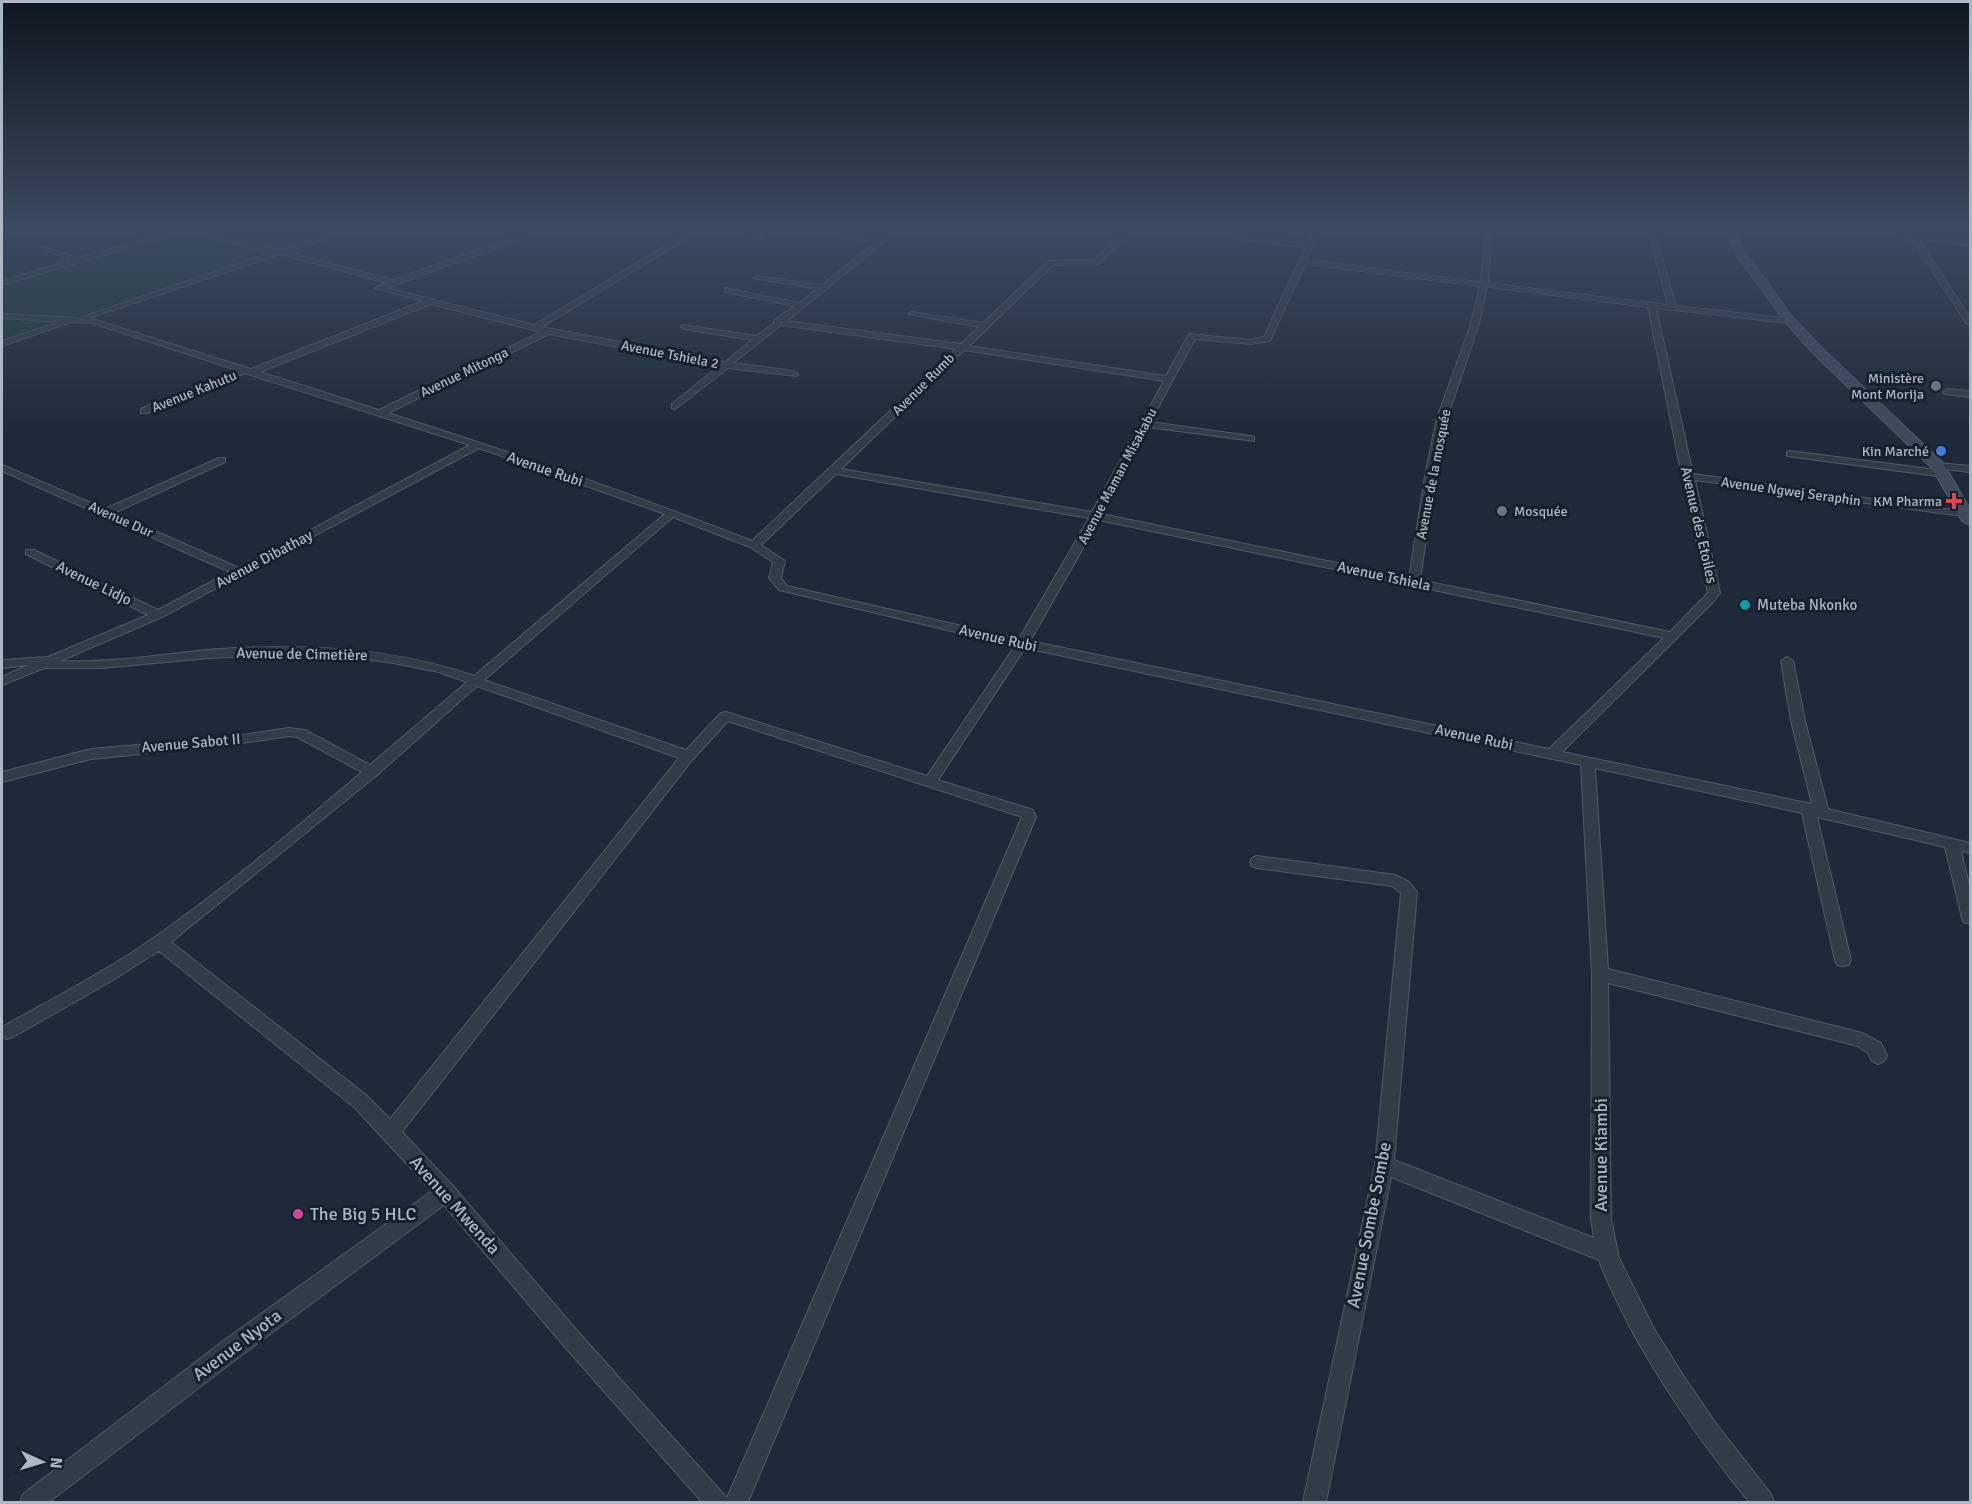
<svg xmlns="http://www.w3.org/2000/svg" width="1972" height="1504" font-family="Signika,sans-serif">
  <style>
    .green { fill: #20383a }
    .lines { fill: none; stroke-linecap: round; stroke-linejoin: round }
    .minor-casing { stroke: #4f5a67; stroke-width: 2 }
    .secondary-casing { stroke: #4f5a67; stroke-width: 2 }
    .minor { fill: #323c49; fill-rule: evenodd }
    .secondary { fill: #3f4b5d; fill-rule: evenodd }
    .worship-dot { fill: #6b7280; stroke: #17212e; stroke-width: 2 }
    .shop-dot { fill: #3f7fe0; stroke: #17212e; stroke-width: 2 }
    .health-dot { fill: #e0444e; stroke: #17212e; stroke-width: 2 }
    .culture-dot { fill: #0f9aa8; stroke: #17212e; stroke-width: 2 }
    .hotel-dot { fill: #d1479c; stroke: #17212e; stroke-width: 2 }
    .labels { text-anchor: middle; stroke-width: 6; stroke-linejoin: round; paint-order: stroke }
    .far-street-label { font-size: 14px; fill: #acb7c6; stroke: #17212e }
    .far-poi-label { font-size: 14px; fill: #acb7c6; stroke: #17212e; text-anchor: end }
    .street-label { font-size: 15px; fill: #acb7c6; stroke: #17212e }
    .poi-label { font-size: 15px; fill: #acb7c6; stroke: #17212e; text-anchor: start }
    .near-street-label { font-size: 18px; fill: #acb7c6; stroke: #17212e }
    .near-poi-label { font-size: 18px; fill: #acb7c6; stroke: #17212e; text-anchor: start }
  </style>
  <rect width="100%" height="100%" fill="#1e2a39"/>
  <path class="green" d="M195 227H347L2 341V284Z"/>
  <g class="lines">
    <defs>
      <path id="minor" d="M129 227C139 227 146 233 157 234 166 235 182 227 194 227L280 250 348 227H358L288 252 393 280 543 227H553L387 288 534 325 696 227 764 236 762 239 701 230 542 327 725 362 752 340 685 329 681 327 682 325 757 336 774 323V320L795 306 725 292V288L800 303 817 289 753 278 757 276 822 285 877 241 824 236 822 233 881 238 895 227H902L787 321 961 344 979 327 908 314 912 312 983 323 1048 261 1094 260 1126 227H1133L1099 264 1053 265 969 346 1166 376 1189 334 1251 340 1264 337 1305 248 1159 227H1178L1307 244 1315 227H1321L1306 260 1481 282 1486 227H1492L1488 283 1668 305 1647 227H1653L1676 306 1793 319V323H1790L1656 308 1693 474 1967 512 1970 513V517L1695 480 1720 593 1713 602 1562 752 1812 804 1791 721 1781 661 1787 657 1793 661 1805 721 1828 809 1970 843V853L1961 851 1970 889V924L1964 922 1962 918 1945 847 1817 817 1851 960 1849 965 1843 966 1837 965 1835 960 1802 813 1595 768 1608 969 1862 1033 1881 1043 1887 1056 1884 1061 1878 1064 1872 1061 1868 1053 1858 1046 1608 983 1611 1219 1619 1258 1653 1327 1684 1377 1717 1425 1771 1494 1774 1502H1749C1705 1447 1663 1389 1630 1327 1619 1305 1607 1283 1599 1260L1391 1177 1326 1502H1303L1375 1165 1401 893 1392 886 1257 868 1252 866 1250 862 1252 858 1257 856 1395 875 1409 882 1417 892 1394 1160 1594 1238 1591 1219 1592 974 1581 765 1025 648 938 780 1033 810 1036 817 748 1502H702L565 1347 444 1205 238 1358 49 1502H20L23 1494 222 1342 432 1191 354 1107 159 951 108 983 13 1037 7 1039 2 1037V1027C47 1002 93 978 136 950 215 897 289 834 362 772L297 737 289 736 222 746 91 759 2 782V772L91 749 222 738 289 728 305 730 370 765 467 682 439 672 388 662 333 656 278 655 209 658 101 668H44L2 685V677L28 665 2 668V660L48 657 148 615 26 554V550H34L158 610 230 572 2 471V465L105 509 219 458H225V462L114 513 239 568 470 445 245 373 147 413H141V409L237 370 92 323 71 322 2 346V341L60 322 2 318V314L79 318 273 252 185 231 2 285V281L71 260 42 248V246L78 258 151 237ZM281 254 386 283 375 288 423 301 251 369 89 318ZM1305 264 1480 286 1470 327 1437 418 1426 471 1409 578 1102 514 1148 427 1254 441V437L1251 436 1150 422 1195 339 1251 344 1270 341ZM1487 287 1648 307 1682 476 1708 593 1670 632 1420 580 1436 471 1447 418 1478 327ZM431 304 541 332 379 410 260 372ZM781 325 956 349 752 541C632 494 511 452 388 413L549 334 719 366 672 404V408L675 409 728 368 797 376 798 374 794 371 733 363ZM964 350 1164 381 1092 512 841 469ZM479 448 665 514 474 676C389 646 296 643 206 650 158 655 109 663 60 661L162 617ZM836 474 1089 518 1019 639 787 586 781 578 785 561 761 545ZM673 517 750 547 773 562 769 578 779 590 1015 646 927 776 726 712 721 713 686 750 484 680ZM1099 520 1664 638 1549 749 1030 641ZM477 686 679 758 390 1119 366 1095 171 942 377 775ZM728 721 1022 817 727 1498 579 1333 453 1186 402 1132 693 759Z
        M904 227H932L929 229Z
        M1024 227H1031L1024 234H1020Z
        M1832 227 1970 241V245L1919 239 1970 318V325L1966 323 1912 239 1835 230Z
        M1966 227H1970V229L1967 228Z
        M1947 389 1970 391V397L1944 394 1943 392Z
        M1790 451 1945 471 1950 474 1945 477 1787 456V452Z
        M1938 463 1970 466V472L1935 468 1933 466Z"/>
      <path id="secondary" d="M1728 227H1738L1740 242 1748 256 1794 319 1823 349 1943 463 1970 509V525L1962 521 1932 468 1815 355 1786 323 1738 257 1730 242Z"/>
    </defs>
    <use href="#minor" class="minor-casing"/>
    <use href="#secondary" class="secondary-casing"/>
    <use href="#minor" class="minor"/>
    <use href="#secondary" class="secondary"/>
  </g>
  <linearGradient id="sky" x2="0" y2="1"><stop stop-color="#10171f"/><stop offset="0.52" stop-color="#3b4a5f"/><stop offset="1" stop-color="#3b4a5f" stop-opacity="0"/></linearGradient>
  <rect width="1972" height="438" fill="url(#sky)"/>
  <g class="worship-dot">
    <circle cx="1936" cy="386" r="6"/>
    <circle cx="1502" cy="511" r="6"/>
  </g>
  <circle class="shop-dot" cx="1941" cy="451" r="6"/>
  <path class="health-dot" d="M1951 492h6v6h6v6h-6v6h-6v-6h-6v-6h6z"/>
  <circle class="culture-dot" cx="1745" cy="605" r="6"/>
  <circle class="hotel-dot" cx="298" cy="1214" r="6"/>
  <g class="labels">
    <g class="far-street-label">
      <text transform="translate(670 354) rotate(11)" y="5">Avenue Tshiela 2</text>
      <text transform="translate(464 372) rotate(-26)" y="5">Avenue Mitonga</text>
      <text transform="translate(923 384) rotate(-45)" y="5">Avenue Rumb</text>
      <text transform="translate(194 391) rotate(-22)" y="5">Avenue Kahutu</text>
      <text transform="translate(1433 474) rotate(-79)" y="5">Avenue de la mosquée</text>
      <text transform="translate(1117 476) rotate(-62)" y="5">Avenue Maman Misakabu</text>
      <text transform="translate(1791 491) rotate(8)" y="5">Avenue Ngwej Seraphin</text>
      <text transform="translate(121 519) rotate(24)" y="5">Avenue Dur</text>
    </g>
    <g class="far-poi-label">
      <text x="1924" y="383">Ministère<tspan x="1924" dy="16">Mont Morija</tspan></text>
      <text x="1929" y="456">Kin Marché</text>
      <text x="1942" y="506">KM Pharma</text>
      <text x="1514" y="516" text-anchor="start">Mosquée</text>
    </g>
    <g class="street-label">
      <text transform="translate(545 469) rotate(19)" y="5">Avenue Rubi</text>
      <text transform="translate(1699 525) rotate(77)" y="5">Avenue des Etoiles</text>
      <text transform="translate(264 559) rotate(-28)" y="5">Avenue Dibathay</text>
      <text transform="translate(1384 576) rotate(12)" y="5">Avenue Tshiela</text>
      <text transform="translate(94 583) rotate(26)" y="5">Avenue Lidjo</text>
      <text transform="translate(998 638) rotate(13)" y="5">Avenue Rubi</text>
      <text transform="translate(302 654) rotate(1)" y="5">Avenue de Cimetière</text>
      <text transform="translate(1474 737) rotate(12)" y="5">Avenue Rubi</text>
      <text transform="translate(191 743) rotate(-5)" y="5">Avenue Sabot II</text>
    </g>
    <g class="poi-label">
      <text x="1757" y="610">Muteba Nkonko</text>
    </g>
    <g class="near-street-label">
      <text transform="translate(1601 1155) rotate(-90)" y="6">Avenue Kiambi</text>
      <text transform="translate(455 1205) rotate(48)" y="6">Avenue Mwenda</text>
      <text transform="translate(1369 1225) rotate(-79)" y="6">Avenue Sombe Sombe</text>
      <text transform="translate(237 1345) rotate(-37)" y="6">Avenue Nyota</text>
    </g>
    <g class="near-poi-label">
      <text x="310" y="1220">The Big 5 HLC</text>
    </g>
  </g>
  <rect width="1972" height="1504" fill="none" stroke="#acb7c6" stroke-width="6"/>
  <g transform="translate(42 1462) rotate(94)" stroke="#17212e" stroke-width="4.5" paint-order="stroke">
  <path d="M0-4.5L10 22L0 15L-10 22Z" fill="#acb7c6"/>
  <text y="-9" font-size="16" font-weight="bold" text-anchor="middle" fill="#acb7c6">N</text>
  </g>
</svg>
